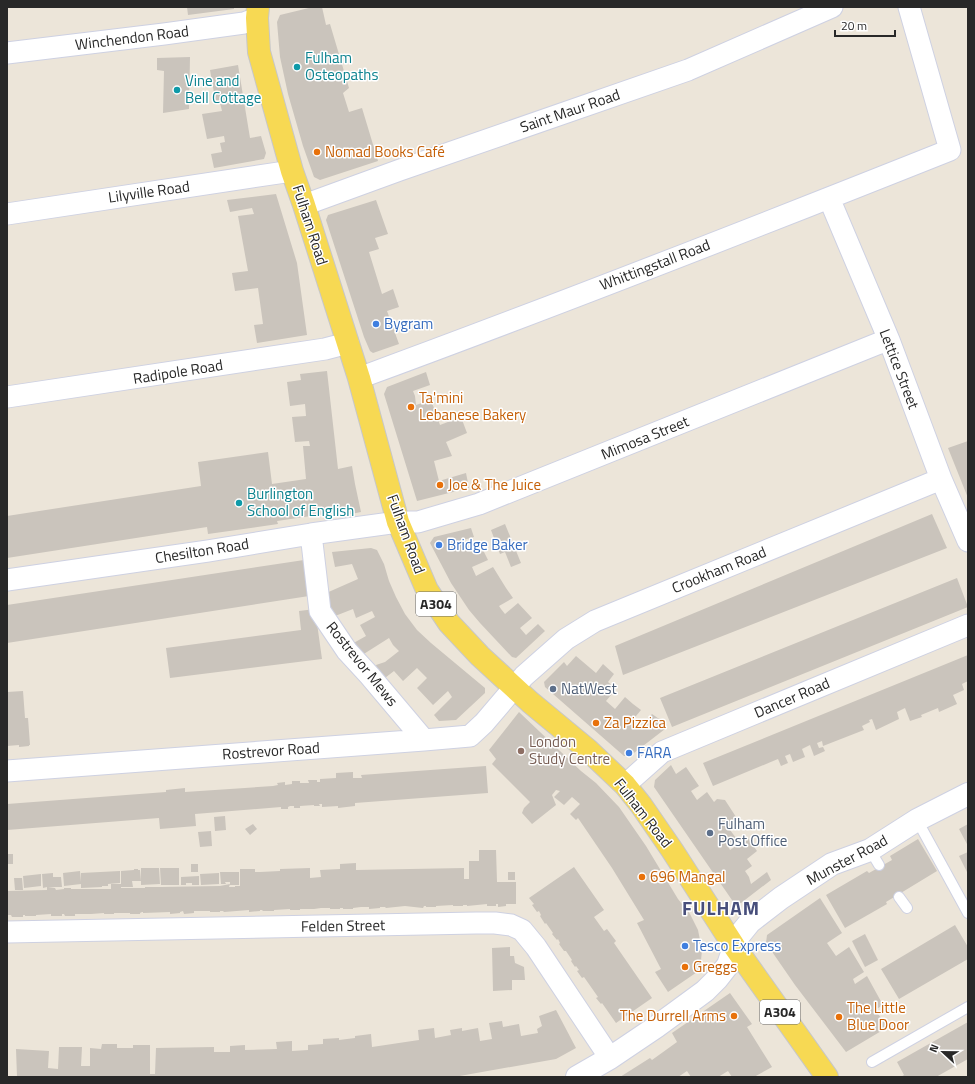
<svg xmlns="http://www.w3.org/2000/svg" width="975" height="1084" font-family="'Titillium Web',sans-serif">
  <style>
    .building { fill: #cac4bc }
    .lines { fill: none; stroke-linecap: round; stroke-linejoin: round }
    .service-casing { stroke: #ced1e2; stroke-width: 12 }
    .minor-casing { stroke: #ced1e2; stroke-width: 23 }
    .tertiary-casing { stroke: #ced1e2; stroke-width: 24 }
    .primary-casing { stroke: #c7c7c7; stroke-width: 24 }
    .service { stroke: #fff; stroke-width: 10 }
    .minor { stroke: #fff; stroke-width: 21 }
    .tertiary { stroke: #fff; stroke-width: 22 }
    .primary { stroke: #f7d953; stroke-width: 22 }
    .culture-dot { fill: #0f9aa8; stroke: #fff; stroke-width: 1.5 }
    .food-dot { fill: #e8710a; stroke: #fff; stroke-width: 1.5 }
    .shop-dot { fill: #3f7fe0; stroke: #fff; stroke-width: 1.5 }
    .service-dot { fill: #5c6f8a; stroke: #fff; stroke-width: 1.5 }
    .education-dot { fill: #8d6e63; stroke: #fff; stroke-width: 1.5 }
    .labels { text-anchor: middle; stroke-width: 3; stroke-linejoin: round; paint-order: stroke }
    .shield { fill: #fff; stroke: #686868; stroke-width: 1 }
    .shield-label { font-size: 14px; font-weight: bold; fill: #282828 }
    .street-label { font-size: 15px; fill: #282828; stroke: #fff }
    .culture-label { font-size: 15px; fill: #0d838f; stroke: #fff; text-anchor: start }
    .food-label { font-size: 15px; fill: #c56008; stroke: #fff; text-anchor: start }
    .shop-label { font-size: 15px; fill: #366cbe; stroke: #fff; text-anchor: start }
    .service-label { font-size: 15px; fill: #4e5e75; stroke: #fff; text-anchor: start }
    .education-label { font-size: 15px; fill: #785e54; stroke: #fff; text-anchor: start }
    .district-label { font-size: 19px; font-weight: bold; letter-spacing: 1px; fill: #474e7b; stroke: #fff }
  </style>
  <rect width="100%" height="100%" fill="#ece5d9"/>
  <path class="building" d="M187 7H234V9L188 15Z
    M313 7H322L326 25 330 24 349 88 343 93 349 112 362 108 378 161 320 180 314 177 303 146 288 94 280 57 277 22 280 15Z
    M190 57 189 109 163 113 164 71 157 70V58Z
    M238 65 250 138 261 136 266 153 264 159 214 168 211 154 222 152 220 143 225 142 224 136 207 139 202 114 222 111 220 103 216 104 210 70Z
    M276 194 297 263 307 335 257 343 254 325 263 324 258 288 235 291 232 273 248 271 238 216 254 214 252 208 230 212 227 200Z
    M376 200 388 234 375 238 379 249 369 252 382 294 393 289 399 307 387 311 399 344 373 353 370 351 364 337 326 220 328 215Z
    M327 371 338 469 352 466 355 484 361 512 341 516V512L311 516 277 521 278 524 208 534 207 527 7 558V516L201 486 198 462 268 452 272 484 306 479 303 446H310L309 441 295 442 292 417 306 416 305 404 290 406 287 382 301 380 300 374Z
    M426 372 430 385 413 391 415 396 416 405 431 400 440 425 461 417 467 433 446 442 452 456 434 461 439 481 466 473 469 488 417 501 384 394 387 387Z
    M968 441V498L948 448Z
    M932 514 947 548 623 675 615 646Z
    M505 524 521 563 511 567 505 552 500 554 491 530Z
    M471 528 474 537 460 541 465 549 479 542 488 560 472 567 476 576 493 567 506 588 513 598 499 606 501 609 505 614 518 603 532 618 520 628 526 635 538 624 545 631 516 658 512 657 480 623 469 610 451 583 430 543 434 537Z
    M371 548 377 550 384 564 389 581 396 597 405 614 417 630 431 643 485 688V693L456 720 439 721 434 715 452 697 448 691 433 705 417 688 427 678 417 668 403 681 394 671 381 681 376 665 385 662 399 651 393 645 389 638 359 657 350 645 366 636 360 625 375 617 372 611 356 618 353 609 330 618 324 594 358 579 352 564 335 567 332 552Z
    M304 560 309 596 7 643V605Z
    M957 578 968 607 672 727 660 698Z
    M315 609 322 659 170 678 166 648 301 630 299 611Z
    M968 655V681L962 684 964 690 953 695 957 704 939 712 938 708 921 715 922 717 910 721 905 708 897 712 899 719 876 730 872 719 869 720 870 722 862 726 864 730 823 746 822 741 817 743 819 748 823 747 825 751 814 756 810 745 802 749 805 757 793 762 790 754 785 756 788 763 781 766 778 759 713 786 703 763Z
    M576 656 596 673 603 664 614 674 608 682 616 689 606 701 615 709 625 697 633 704 641 710 631 722 636 726 639 729 652 714 665 723V729L630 756H624L545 687 544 682 564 662 567 666Z
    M23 691 25 718H28L30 745H29V746L19 747V745L7 746V692Z
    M519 712 581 771 596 783 619 807 646 846 678 899 690 914 698 930 702 950 700 970 668 992 655 972 661 969 637 923 644 920 612 868 578 818 576 820 570 814 580 804 572 797 564 805 554 797 560 791 556 790 552 795 556 805 532 824 522 813 524 808 530 802 492 764 496 759 489 750Z
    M671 765 676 774 686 767 699 786 691 791 697 800 707 792 714 802 717 799 725 800 740 823 730 830 736 838 727 844 730 850 748 838 757 851 747 859 752 866 745 871 749 877 751 884 767 872 771 880 741 903H734L654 787 655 780Z
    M486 766 488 793 355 803V806L338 808V806L322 807V804H319L320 806H314V805L300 806V808H294V806H290L288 807V809H281V807L195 814 196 826 160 829 159 818 7 830V804L166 792V790L185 788V792L273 786 278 785 277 783 285 782V785L292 784V781H300V783H309L308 780H317V782H320V779L336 778V773L353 772V778H362L361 775Z
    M225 816 226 830 215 831 214 817Z
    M253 824 257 829 250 835 245 829Z
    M968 824V846L959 829Z
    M211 831 212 846 200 847 198 832Z
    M918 839 937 871 886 902 887 904 845 928 826 895 867 871 869 873 892 860 890 856Z
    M479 850H496L497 882H516V904H506V906L498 907V904H496V906H487V904L467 906V905H463V906H453V905L436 906V907H426V906H424L423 908 405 906 386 908 385 907H380V908L369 909V907H361L353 908V909H343V908H340V909H330V908H321L314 909H300V910H290V909L274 910V911H262L263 910H260V911L249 912V910L224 912 223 911H220V912H210V911H194V913L184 914 183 911 180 912V913L170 914V912L143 913V912H142L140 913V914H130V913H114V914H104V913L91 914H75V916H65L64 914H62V916H51V914L36 915V916H25V915H23V917H12L11 915H7V891L47 890V887L43 888 42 874 53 873V877H61L62 887H48L55 888 56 890 64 889V888H71V889H111V884H121V871L134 870V869H138V870H140L141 881H132L133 887H121V888H145V887H161L220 886 230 884 229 887H235V886H240V869H255V872H260L280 871V869L310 868V878L321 877 320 870 340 869V864L356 863V870L464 868V879H469V861H479Z
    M968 852V874L959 856Z
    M7 854H13V864H7Z
    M191 864H198V872H191Z
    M574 867 604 910 594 917 604 931 607 929 616 941 614 943 652 998 616 1023 602 1003 601 1004 596 998 598 997 584 977 582 978 577 971 579 970 576 966 575 967 571 961 572 960 566 951H564L559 944 560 943 558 939 557 940 552 934 553 933 546 923 545 924 540 916 541 915 539 911 537 912 532 905 534 904 529 898Z
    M141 868H159L160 884 141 885Z
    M160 868H179V885H161Z
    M80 871 81 882V873L120 871V883L108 884V886H102V887L81 888V884L64 886 63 873Z
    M220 872H239V885H230V880V882H225L226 884H221Z
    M508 872H515V880H508Z
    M219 873V884L201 885 200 874Z
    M41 874V886L24 888 23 876Z
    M199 876V885H192V883H186V885H181V877Z
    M14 878H22L23 890H15Z
    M820 898 842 933 827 943 836 956 849 947 864 972 853 979 855 984 867 976 883 1005 875 1010 888 1027 846 1052 795 985 766 943 767 935Z
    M955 925 968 947V959L899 999 881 969Z
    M865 934 878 960 865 967 852 941Z
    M510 947V956H514L515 963 524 967 525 980H512V990L493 991 492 948Z
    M730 993 752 1024 747 1027 772 1067 754 1077H732L728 1071 718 1077H691L687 1071 678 1077H620L650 1058 652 1060 677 1042 672 1033Z
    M556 1010 576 1048 556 1059 454 1077H17L16 1049 49 1051 48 1068 58 1069 59 1047H82L81 1066H90V1048L101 1049 102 1044H117V1048H133V1045H150V1074H155L156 1048 214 1047V1052H230V1046L245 1045V1050L277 1049 276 1042 292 1041V1051L308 1050V1045L323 1044V1039L339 1038V1040L355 1038V1036L371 1034 372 1047 419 1040 418 1030 434 1028 435 1038 451 1035 450 1030 462 1028V1031L478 1028 480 1041 492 1039 489 1023 502 1021 503 1027 519 1024 521 1036 538 1033 537 1029 542 1026 539 1016Z
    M968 1022V1059L936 1077H901L904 1075 897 1062Z"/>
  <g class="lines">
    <defs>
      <path id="service" d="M917 820 968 913
        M870 850 879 865
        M899 897 907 908
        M872 1062 968 1007"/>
      <path id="minor" d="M7 53 164 34 244 23 257 18
        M829 198 889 340 941 479 968 541
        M304 205 400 170 688 70 832 7
        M7 214 292 171
        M359 378C558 305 754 228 950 150L909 7
        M7 397 325 349 348 343
        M311 534 320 611 347 651 370 676 424 740
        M7 580 208 551 311 534 398 522H418L479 504 877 344 889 340
        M7 771 424 740 470 736 484 723 524 676 566 639 595 621 941 479
        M625 785 662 752 968 625
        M7 932 476 923H495L511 925 522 930 536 947 610 1058"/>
      <path id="tertiary" d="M577 1077 610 1058 656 1027 705 991 717 979 728 965 737 938 750 922 781 898 832 864 870 850 917 820 968 794"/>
      <path id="primary" d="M258 7 257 18 259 52 292 171 304 205 359 378 398 522 427 590 449 623 480 656 530 702 588 750 625 785 641 805 672 850 734 946 827 1077"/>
    </defs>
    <use href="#service" class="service-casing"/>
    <use href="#minor" class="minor-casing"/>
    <use href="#tertiary" class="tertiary-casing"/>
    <use href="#primary" class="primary-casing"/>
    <use href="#service" class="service"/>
    <use href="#minor" class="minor"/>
    <use href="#tertiary" class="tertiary"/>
    <use href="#primary" class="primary"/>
  </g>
  <g class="culture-dot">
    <circle cx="297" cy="67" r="4"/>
    <circle cx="177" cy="90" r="4"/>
    <circle cx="239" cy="503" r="4"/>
  </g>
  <g class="food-dot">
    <circle cx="317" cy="152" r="4"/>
    <circle cx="411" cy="407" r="4"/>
    <circle cx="440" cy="485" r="4"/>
    <circle cx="596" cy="723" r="4"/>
    <circle cx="642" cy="877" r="4"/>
    <circle cx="685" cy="967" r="4"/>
    <circle cx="734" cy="1016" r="4"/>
    <circle cx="839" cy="1017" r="4"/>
  </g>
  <g class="shop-dot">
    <circle cx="376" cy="324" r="4"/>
    <circle cx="439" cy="545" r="4"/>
    <circle cx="629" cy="753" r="4"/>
    <circle cx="685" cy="946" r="4"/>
  </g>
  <g class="service-dot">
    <circle cx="553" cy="689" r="4"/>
    <circle cx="710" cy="833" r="4"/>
  </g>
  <circle class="education-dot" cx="521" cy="751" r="4"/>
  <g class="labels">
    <g class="shield">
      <rect x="416" y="592" width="40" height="24" rx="3"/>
      <rect x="760" y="1000" width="40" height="24" rx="3"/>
    </g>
    <g class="shield-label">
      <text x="436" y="609">A304</text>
      <text x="780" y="1017">A304</text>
    </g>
    <g class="street-label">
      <text transform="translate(132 38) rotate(-7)" y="5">Winchendon Road</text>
      <text transform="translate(570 111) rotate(-19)" y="5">Saint Maur Road</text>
      <text transform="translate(149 192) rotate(-8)" y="5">Lilyville Road</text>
      <text transform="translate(310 225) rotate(72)" y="5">Fulham Road</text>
      <text transform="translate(655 265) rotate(-21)" y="5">Whittingstall Road</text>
      <text transform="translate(899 369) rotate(69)" y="5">Lettice Street</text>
      <text transform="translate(178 372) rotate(-9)" y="5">Radipole Road</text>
      <text transform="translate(645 438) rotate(-22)" y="5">Mimosa Street</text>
      <text transform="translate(406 534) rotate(70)" y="5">Fulham Road</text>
      <text transform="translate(202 551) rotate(-9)" y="5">Chesilton Road</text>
      <text transform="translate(719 570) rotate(-22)" y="5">Crookham Road</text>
      <text transform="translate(362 664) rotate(51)" y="5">Rostrevor Mews</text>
      <text transform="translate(792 698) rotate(-23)" y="5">Dancer Road</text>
      <text transform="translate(271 751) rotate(-4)" y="5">Rostrevor Road</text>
      <text transform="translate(643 813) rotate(52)" y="5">Fulham Road</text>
      <text transform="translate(847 860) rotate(-28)" y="5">Munster Road</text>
      <text transform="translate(343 926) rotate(-1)" y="5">Felden Street</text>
    </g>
    <g class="culture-label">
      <text x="305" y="63">Fulham<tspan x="305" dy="17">Osteopaths</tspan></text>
      <text x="185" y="86">Vine and<tspan x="185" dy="17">Bell Cottage</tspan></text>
      <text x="247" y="499">Burlington<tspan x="247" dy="17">School of English</tspan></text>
    </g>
    <g class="food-label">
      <text x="325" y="157">Nomad Books Café</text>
      <text x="419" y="403">Ta'mini<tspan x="419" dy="17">Lebanese Bakery</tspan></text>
      <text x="448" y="490">Joe &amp; The Juice</text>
      <text x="604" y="728">Za Pizzica</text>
      <text x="650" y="882">696 Mangal</text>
      <text x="693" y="972">Greggs</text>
      <text x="847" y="1013">The Little<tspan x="847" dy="17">Blue Door</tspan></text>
      <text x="726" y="1021" text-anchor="end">The Durrell Arms</text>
    </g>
    <g class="shop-label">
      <text x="384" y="329">Bygram</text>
      <text x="447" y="550">Bridge Baker</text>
      <text x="637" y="758">FARA</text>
      <text x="693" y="951">Tesco Express</text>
    </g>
    <g class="service-label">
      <text x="561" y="694">NatWest</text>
      <text x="718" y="829">Fulham<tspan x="718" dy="17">Post Office</tspan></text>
    </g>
    <g class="education-label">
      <text x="529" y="747">London<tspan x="529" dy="17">Study Centre</tspan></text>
    </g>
    <g class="district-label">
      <text x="721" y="915">FULHAM</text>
    </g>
  </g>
  <rect width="975" height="1084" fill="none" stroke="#282828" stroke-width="16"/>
  <g transform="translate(943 1052) rotate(292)" stroke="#ffffff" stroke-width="3" paint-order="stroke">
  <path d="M0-3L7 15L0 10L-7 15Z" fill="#282828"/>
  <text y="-6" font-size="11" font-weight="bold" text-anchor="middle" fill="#282828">N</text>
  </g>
  <path d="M835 30v6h60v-6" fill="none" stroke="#282828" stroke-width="2"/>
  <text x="841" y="30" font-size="12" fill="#282828" stroke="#ffffff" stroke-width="3" paint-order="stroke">20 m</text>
</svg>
